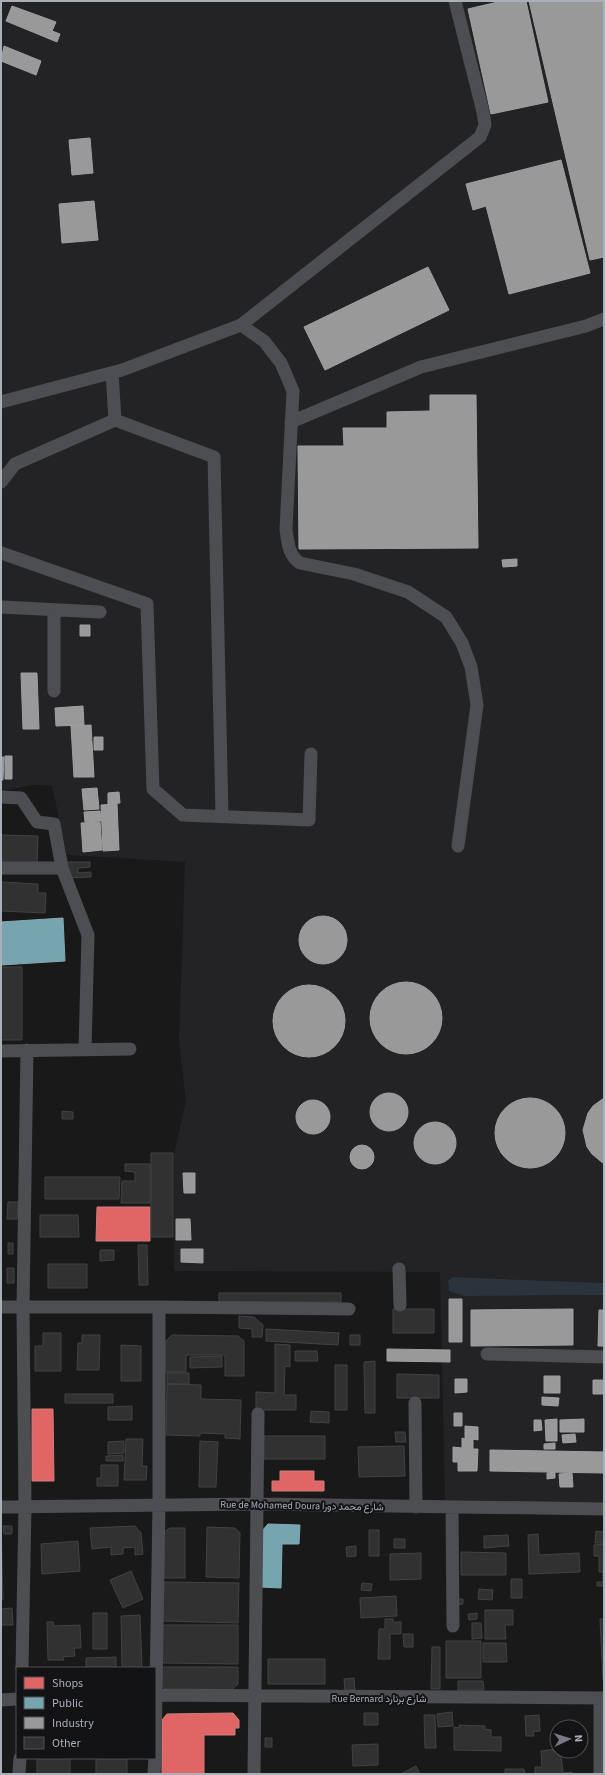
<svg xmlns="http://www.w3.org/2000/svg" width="605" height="1775" font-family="'Source Sans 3',Vazirmatn,sans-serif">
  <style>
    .built { fill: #232325 }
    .water { fill: #2b343c }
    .shops { fill: #e06666; stroke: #d07c7f }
    .public { fill: #76a5af; stroke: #86a8b2 }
    .industry { fill: #999; stroke: #9ea0a3 }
    .building { fill: #313131; stroke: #414245 }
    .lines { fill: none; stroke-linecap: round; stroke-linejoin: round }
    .minor { stroke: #4d4e52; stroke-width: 13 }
    .labels { text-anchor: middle; stroke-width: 4; stroke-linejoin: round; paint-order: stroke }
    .street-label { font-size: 10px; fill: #aaafba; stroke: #131315 }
  </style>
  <rect width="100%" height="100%" fill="#191919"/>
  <path class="built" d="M1 1H604V1283L453 1277 448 1282V1288L464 1296 604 1295V1508L445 1501 440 1272 174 1271V1154L186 1101 179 1041 185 862 67 855 52 786 33 785 1 791Z"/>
  <path class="water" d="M453 1277 604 1283V1295L464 1296 449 1291 448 1281Z"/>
  <path class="shops" d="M97 1207H150V1241H96Z
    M32 1409H53L54 1481H32Z
    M280 1471H314V1481H324V1491H272V1481H280Z
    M233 1713 239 1720V1728H235V1735H204V1774H162V1720L167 1714Z"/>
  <path class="public" d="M63 918 65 961 1 965V922Z
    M268 1524 300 1525 299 1544H282L281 1588 260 1587 261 1532Z"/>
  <path class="industry" d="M502 1H526L548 102 491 114 468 9Z
    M529 1H604V257L590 260Z
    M12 6 56 22 52 31 60 34 57 42 6 21Z
    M4 46 41 61 36 75 1 61Z
    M90 138 93 173 72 175 69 140Z
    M561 160 590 273 509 294 486 206 473 210 466 184Z
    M94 201 98 240 62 243 59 204Z
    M428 267 449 310 325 370 304 327Z
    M430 395H476L478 548 299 549 298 446H344L343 428H387V412L430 411Z
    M517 559V566L503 567 502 560Z
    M80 625H90V636H80Z
    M21 673H37L39 729H23Z
    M83 706 84 725 56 726 55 708Z
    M91 725 94 777H74L71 726Z
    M94 737H103V750H94Z
    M5 756H12V779H5Z
    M1 757H4L3 780H1Z
    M97 788 99 809 84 810 82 789Z
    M119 792 120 803 108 804V793Z
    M117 804 119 850 103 851 101 805Z
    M100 811 101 821 85 822 84 812Z
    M100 822 102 850 83 852 81 823Z
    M299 940a24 24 0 1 1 48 0a24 24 0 1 1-48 0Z
    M370 1018a36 36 0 1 1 72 0a36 36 0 1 1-72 0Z
    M273 1021a36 36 0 1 1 72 0a36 36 0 1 1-72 0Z
    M370 1112a19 19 0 1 1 38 0a19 19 0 1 1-38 0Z
    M495 1133a35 35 0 1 1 70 0a35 35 0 1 1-70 0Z
    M604 1098V1164L592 1154 587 1147 583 1130 588 1113 593 1106Z
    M296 1117a17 17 0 1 1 34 0a17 17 0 1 1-34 0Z
    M414 1143a21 21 0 1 1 42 0a21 21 0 1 1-42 0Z
    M350 1157a12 12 0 1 1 24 0a12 12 0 1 1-24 0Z
    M183 1173H195V1193H184Z
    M176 1219H190L191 1240H176Z
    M181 1249H203V1263L181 1262Z
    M449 1299H462V1342H449Z
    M573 1309V1345L471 1346V1310Z
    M599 1310H604V1346H598Z
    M387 1349 450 1350V1362L387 1361Z
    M544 1376H560V1393H544Z
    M455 1379H467V1392L455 1393Z
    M593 1380H604V1394H593Z
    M542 1397 559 1398 558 1406 542 1405Z
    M454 1413H462V1426H454Z
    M557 1419V1441H546L545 1420Z
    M584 1419V1432H560V1420Z
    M534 1420H541L542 1430 534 1431Z
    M465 1426 478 1427V1440L473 1439V1449H478L477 1471H458V1462H453V1447L462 1448V1438L465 1439Z
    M575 1434 576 1442 563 1443 562 1435Z
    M555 1443V1449H544V1444Z
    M490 1450 604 1452V1473L490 1471Z
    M555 1472V1478L547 1479V1473Z
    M572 1473 573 1487H560L559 1474Z"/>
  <path class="building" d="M1 835 38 836 37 865 1 864Z
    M66 862H90V867L78 868V873L91 872V877L67 878Z
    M1 882 38 884V893H46L45 913 1 911Z
    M1 967H22V1040H1Z
    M62 1111 73 1112V1119H62Z
    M151 1153H173V1237H151Z
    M125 1164H150V1203H121L122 1181H135V1172L125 1171Z
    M45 1177H120L119 1199H45Z
    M8 1202H18L17 1219H7Z
    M40 1215H78L79 1237H40Z
    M8 1243H13V1254H8Z
    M138 1245H147L148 1285H139Z
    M100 1250H114V1260L100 1261Z
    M48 1264H87V1288H48Z
    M7 1268H14V1283H7Z
    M219 1293H341V1302H219Z
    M393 1309H434V1333H393Z
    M239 1316 254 1317 263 1325 262 1337H252V1329L239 1328Z
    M266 1329 339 1333 338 1345 266 1341Z
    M43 1333H61V1371H35V1346H43Z
    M82 1335H100L99 1370H77L78 1343H82Z
    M172 1335 238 1336 244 1341V1376H225V1355H186V1372H165V1342Z
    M350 1335H360V1345H350Z
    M275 1344 290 1345V1367L285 1366 284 1395H296V1410H256V1392L275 1393Z
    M121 1345 141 1346V1381H121Z
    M295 1351H317L318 1361H295Z
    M222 1356V1367L190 1368V1357Z
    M375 1361V1413H365L364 1362Z
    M335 1365H347V1410H335Z
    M167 1373H189V1384H167Z
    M397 1374 439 1375V1398H397Z
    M167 1384 201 1385V1399L241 1400 240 1439 225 1438V1434L200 1433V1436L166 1435Z
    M65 1394H113V1403H65Z
    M132 1406V1420H108V1407Z
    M311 1411 329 1412V1423L310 1422Z
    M395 1432H405L406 1442H396Z
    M264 1436H325V1459H264Z
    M126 1439H143L142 1466H147L146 1480H124Z
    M124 1441V1453L108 1454V1442Z
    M200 1441 218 1442 216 1487H199Z
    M404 1446 405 1476 359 1477 358 1447Z
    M123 1455V1461H106V1456Z
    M101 1465H118V1486H97V1478H101Z
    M1 1526 3 1600H1Z
    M3 1526H12V1534H4Z
    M135 1526 141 1533 143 1554 135 1555V1547L123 1548V1554L111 1555V1547L92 1549 90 1528Z
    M207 1527 235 1528 240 1533 239 1578 206 1577Z
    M170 1528H185V1578H164V1532Z
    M369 1530H379V1556H369Z
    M596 1531 604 1532V1543H595Z
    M538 1534 539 1555 579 1553 580 1572 529 1574 528 1535Z
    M508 1535 509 1546 484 1548V1536Z
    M394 1539H405V1548H394Z
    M78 1541 80 1571 42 1574 41 1544Z
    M604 1544V1586H597V1582H603V1572H599V1556H594V1545Z
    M356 1546V1556L347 1557 346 1547Z
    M461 1552 506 1553V1575H461Z
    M421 1553V1579L390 1580V1554Z
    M131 1571 143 1599 123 1608 110 1580Z
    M511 1579H522V1598H511Z
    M164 1582 239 1583 238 1623 163 1621Z
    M362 1583 372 1584 371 1591 361 1590Z
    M479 1589 493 1590 492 1600 478 1599Z
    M396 1596 397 1616 361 1618 360 1598Z
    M454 1599H463V1604L454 1605Z
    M12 1608 13 1625H1V1609Z
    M485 1610H513V1625H505L506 1639H485Z
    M93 1613H107V1649H93Z
    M477 1613V1619L469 1620 468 1614Z
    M140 1615 142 1668H122L121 1616Z
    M385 1619H393V1622H401V1634H390V1659H378L379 1629H385Z
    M600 1619H604V1680H603Z
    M47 1622H53L54 1626 80 1625 81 1648H74L75 1656 63 1657 64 1660H48Z
    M472 1623H481L482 1638 472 1639Z
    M162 1625H238V1664L162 1663Z
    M403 1634H413V1647H404Z
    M446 1641H481V1678H446Z
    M483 1643H506L507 1662H483Z
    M432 1647H440V1689H431Z
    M116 1657V1668H86V1658Z
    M268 1659H325V1684H268Z
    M162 1667H238V1684L229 1692H167L162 1685Z
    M354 1678 355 1690 345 1691 344 1679Z
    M458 1681H483L484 1690H458Z
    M452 1712 453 1726 438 1727 437 1714Z
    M364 1713H378V1725H364Z
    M424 1715H435L436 1748H425Z
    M539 1715 540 1731 533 1732 534 1736H526L525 1716Z
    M459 1725 485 1726V1729L491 1730V1737H501V1751L454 1750V1727L459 1728Z
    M265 1738H272V1747H265Z
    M378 1744V1765L353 1766 352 1745Z
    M557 1749V1751H568V1754H561L563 1773 572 1772V1774H535V1767H542L541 1751Z
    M37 1758H70V1774H37Z
    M96 1758H127V1774H96Z
    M416 1766 420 1774H401Z
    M505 1769H524L525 1774H505Z"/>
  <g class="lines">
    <path class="minor" d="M241 325 264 341 281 363 293 391 286 529C288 542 288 555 300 563L354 574 408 592 446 617 462 643 471 667 477 705 458 846
      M1 402 122 370 241 325 480 137 485 125 483 112 455 1
      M115 420 214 457 222 816
      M291 422 421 367 586 326 604 319
      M1 482 15 464 115 420 112 373
      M1 553 147 604 153 789 183 815 309 820 311 754
      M1 607 100 612
      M54 691V610
      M1 797 21 798 37 822 54 824 62 868 88 935 85 1049
      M1 868H62
      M1 1051 130 1049
      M399 1269 400 1305
      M1 1307H159V1504L155 1753
      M159 1307 349 1309
      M487 1354 604 1357
      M415 1403 416 1507
      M1 1507 258 1504 604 1509
      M452 1507 453 1626
      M22 1668 25 1507 23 1307 27 1050
      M155 1695 604 1698
      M1 1700 17 1699
      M19 1774 20 1758
      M154 1774 155 1758
      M254 1774 258 1414
      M600 1774V1698"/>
  </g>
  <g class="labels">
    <g class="street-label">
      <text transform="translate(302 1505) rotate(1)" y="4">Rue de Mohamed Doura شارع محمد دورا</text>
      <text x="379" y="1702">Rue Bernard شارع برنارد</text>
    </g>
  </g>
  <rect width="605" height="1775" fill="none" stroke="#aaafba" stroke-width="4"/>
  <rect x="16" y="1667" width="140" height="92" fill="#131315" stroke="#4f5157"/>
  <rect x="24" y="1677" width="20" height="12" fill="#e06666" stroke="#4f5157"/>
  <text x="52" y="1687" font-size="12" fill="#aaafba">Shops</text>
  <rect x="24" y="1697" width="20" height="12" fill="#76a5af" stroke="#4f5157"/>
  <text x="52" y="1707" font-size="12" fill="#aaafba">Public</text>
  <rect x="24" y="1717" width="20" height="12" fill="#999999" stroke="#4f5157"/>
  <text x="52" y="1727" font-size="12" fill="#aaafba">Industry</text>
  <rect x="24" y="1737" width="20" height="12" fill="#313131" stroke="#4f5157"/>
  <text x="52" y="1747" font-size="12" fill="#aaafba">Other</text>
  <g transform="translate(569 1739) rotate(86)"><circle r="19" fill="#131315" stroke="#4f5157"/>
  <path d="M0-3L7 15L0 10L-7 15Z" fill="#777a82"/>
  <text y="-6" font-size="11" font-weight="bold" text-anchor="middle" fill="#aaafba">N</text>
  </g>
</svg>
